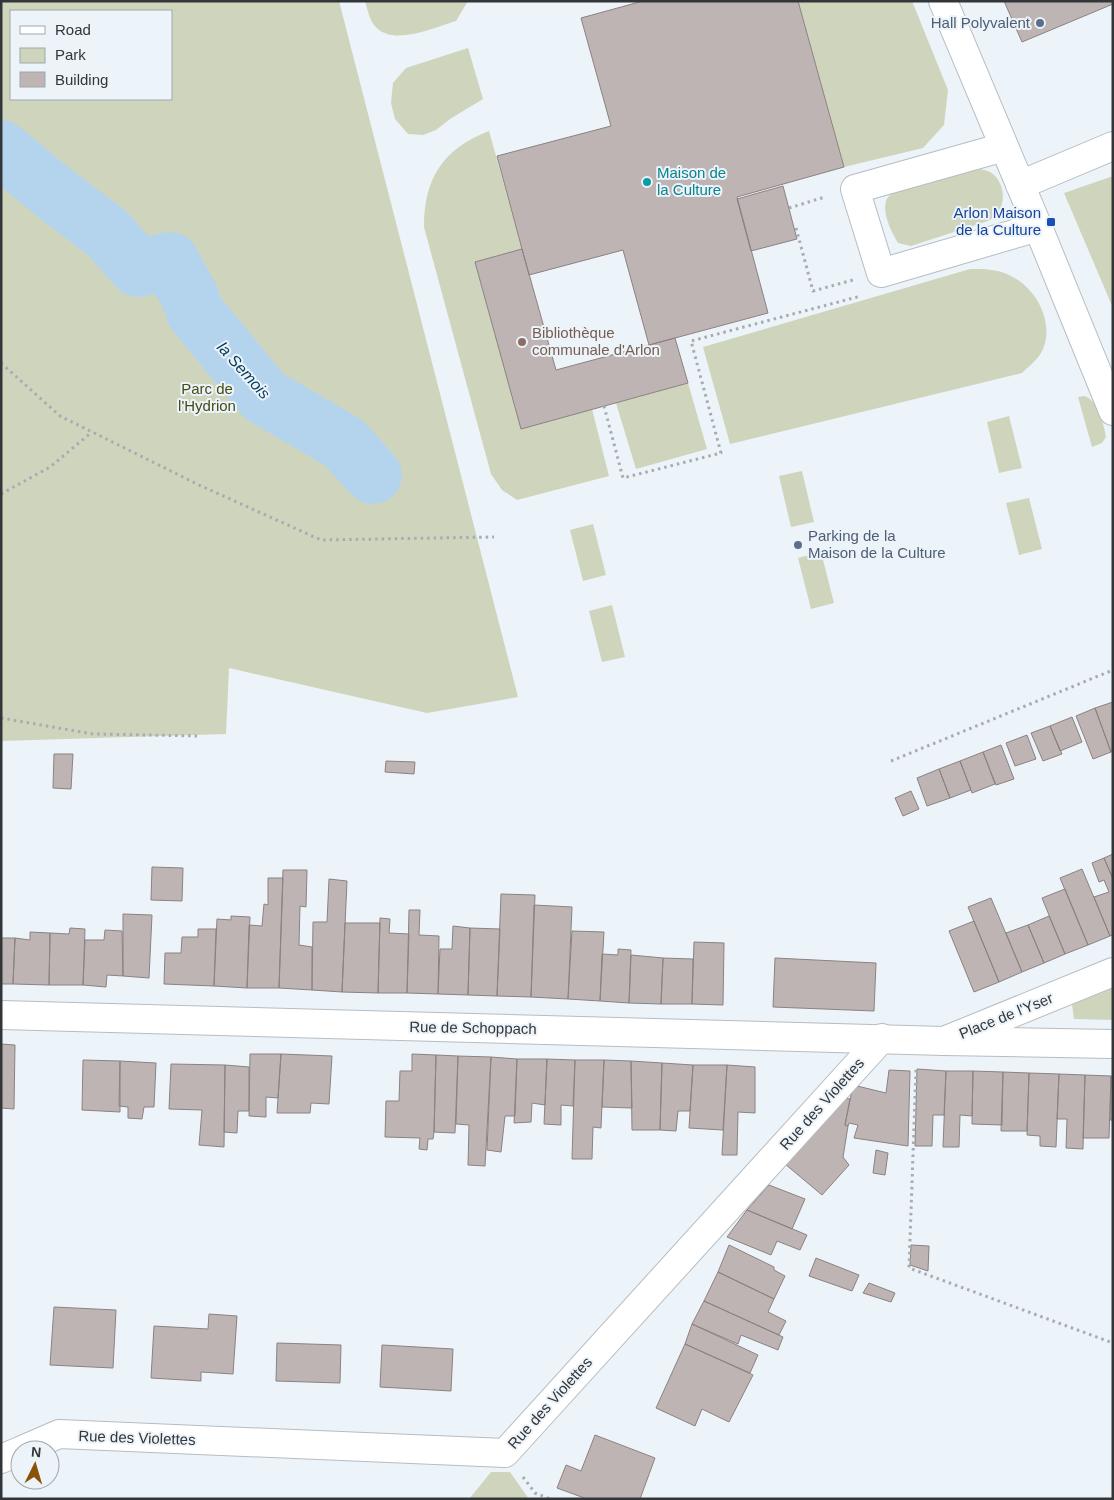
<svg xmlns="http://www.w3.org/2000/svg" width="1114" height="1500" font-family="Arial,sans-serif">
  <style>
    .green { fill: #cfd5bd; fill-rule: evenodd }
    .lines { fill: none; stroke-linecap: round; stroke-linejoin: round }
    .river { stroke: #b4d4ee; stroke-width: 58 }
    .building { fill: #bdb4b3; stroke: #8b8281 }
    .minor-casing { stroke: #b6bdc2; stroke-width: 30 }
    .major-casing { stroke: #b6bdc2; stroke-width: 30 }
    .path { stroke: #a6acb0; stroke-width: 3; stroke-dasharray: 2.5 4; stroke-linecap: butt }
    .minor { stroke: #fff; stroke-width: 28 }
    .major { stroke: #fff; stroke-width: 28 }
    .service-dot { fill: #5c6f8a; stroke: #ecf3f9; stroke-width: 2 }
    .culture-dot { fill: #0f9aa8; stroke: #ecf3f9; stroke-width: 2 }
    .transit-dot { fill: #1a4fb4; stroke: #ecf3f9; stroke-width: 2 }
    .education-dot { fill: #8d6e63; stroke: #ecf3f9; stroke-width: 2 }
    .labels { text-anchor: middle; stroke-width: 4; stroke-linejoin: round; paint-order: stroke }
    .service-label { font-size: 15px; fill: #4e5e75; stroke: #ecf3f9; text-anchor: end }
    .culture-label { font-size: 15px; fill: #0d838f; stroke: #ecf3f9; text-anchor: start }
    .transit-label { font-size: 15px; fill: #164399; stroke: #ecf3f9; text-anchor: end }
    .education-label { font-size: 15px; fill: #785e54; stroke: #ecf3f9; text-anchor: start }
    .park-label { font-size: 15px; fill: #444d15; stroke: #ecf3f9 }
    .street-label { font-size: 15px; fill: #333638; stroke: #ecf3f9 }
    .water-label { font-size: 16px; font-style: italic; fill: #073f60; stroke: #ecf3f9 }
  </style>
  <rect width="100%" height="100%" fill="#ecf3f9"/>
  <path class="green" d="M1 1H339L518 697 427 713 229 668 226 734 1 741ZM11 11H171V99H11Z
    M365 1H468L456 21C436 27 396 45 378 29 370 23 368 11 365 1Z
    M798 1H912L948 90 944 125 923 148 844 167Z
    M468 48 483 99 450 119 436 130 423 135 408 134 395 119 391 103 393 83 406 68Z
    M489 131 522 249 476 262 521 428 592 409 609 476 517 500 502 490 491 474 424 227C424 178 443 149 489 131Z
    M971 168C977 169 984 169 990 172 1004 180 1007 202 997 214 994 217 991 219 988 221L911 246 898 243C892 233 882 214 886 201 887 198 891 194 893 192Z
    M1113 176V308L1064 193Z
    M970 269C984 269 999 269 1011 276 1038 289 1056 326 1041 353 1037 360 1028 367 1022 373L730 444 703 347Z
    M688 383 707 449 636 469 616 403Z
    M1084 396C1097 399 1104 424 1106 437L1102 443 1092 447 1078 397Z
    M1009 416 1022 468 999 473 987 422Z
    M802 471 814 522 791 527 779 476Z
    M1029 498 1042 549 1019 555 1006 503Z
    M593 524 606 575 583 581 570 530Z
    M821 552 834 603 811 609 798 558Z
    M612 605 625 657 602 662 589 611Z
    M1113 986V1020L1074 1019 1072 1004Z
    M491 1472H510L529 1499H469Z"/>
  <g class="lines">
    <path class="river" d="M1 149 58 196 107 233 138 268 170 261 189 295 195 312 264 396 344 443 373 475"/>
  </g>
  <path class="building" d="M643 1H798L844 167 737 197 768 313 649 345 623 250 529 275 497 156 611 126 581 18Z
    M1004 1H1113V4L1022 42Z
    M783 186 797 239 751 251 737 199Z
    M522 249 556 370 675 338 688 383 521 429 475 262Z
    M1113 702V751L1111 752 1095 708Z
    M1095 708 1111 752 1093 759 1076 716Z
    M1072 717 1082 742 1060 751 1050 726Z
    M1050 726 1062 754 1043 761 1031 733Z
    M1027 735 1036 759 1015 766 1006 743Z
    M1001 745 1014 779 996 785 983 752Z
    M983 752 995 784 972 793 960 761Z
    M54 754H73L71 789 53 788Z
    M386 761 415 762 414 774 385 772Z
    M960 761 971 790 950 798 939 769Z
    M939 769 950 798 927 806 917 778Z
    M911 791 919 809 903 816 895 798Z
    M1113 854V879L1104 858Z
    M1104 858 1113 879V935L1110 936 1094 897 1109 892 1104 880 1099 882 1092 863Z
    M152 867 183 868 182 901 151 900Z
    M1082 869 1110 936 1088 945 1060 878Z
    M283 870H307L306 907 300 906 299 945 312 947V990L279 988Z
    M268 878H283L279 988H247L249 925 262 926 264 904 268 905Z
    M329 879 347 881 342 992 312 990 313 922H327Z
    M1065 889 1088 945 1065 954 1042 898Z
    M501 894 535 895 531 997 497 996Z
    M991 898 1022 972 999 982 968 907Z
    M534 905 572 907 568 999 531 997Z
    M409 910H420L419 935 439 936 438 994 407 993Z
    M123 914 152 915 149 978 123 976Z
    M231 916 250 917 247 988 214 986 217 919 231 920Z
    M1049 916 1065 954 1044 963 1028 925Z
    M380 918 390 919 389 933 409 934 407 993H378Z
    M974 921 999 982 974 992 949 931Z
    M345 923H380L378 993 342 992Z
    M1028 925 1044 963 1022 972 1006 933Z
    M453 926 470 928 468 995 438 994 440 949H452Z
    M70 928 85 929 83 985H49L50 933 69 934Z
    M470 928 500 929 497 996 468 995Z
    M198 929H216L214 986 164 984 165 953H181L182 937H198Z
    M105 930 122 931 123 976 107 975 106 987 83 985 85 940H104Z
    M572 931 604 932 600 1001 568 999Z
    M30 932 50 933 49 985 13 984 15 938 30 940Z
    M1 938H15L13 984H1Z
    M694 942 724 943 723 1005 692 1004Z
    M618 949 631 950 629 1003 600 1001 602 954 618 955Z
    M631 955 663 958 661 1004 629 1003Z
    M663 958 693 959 692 1004H661Z
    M775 958 876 963 874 1011 773 1007Z
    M1 1044 15 1045 14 1109 1 1108Z
    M250 1054H281L278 1098 266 1097V1117L249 1116Z
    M281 1054 332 1056 329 1104 311 1103 310 1113H277Z
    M412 1054 436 1055 434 1132 433 1139H428L427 1150 419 1149 420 1138 385 1137 386 1101H399L400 1071H412Z
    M436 1055 458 1056 455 1133 434 1132Z
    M458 1056 491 1057 485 1166 468 1165 469 1125 456 1124Z
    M491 1057 517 1059 515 1116H505L501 1152 487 1150Z
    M517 1059H547L545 1105 532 1103 531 1122 514 1123Z
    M547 1059 575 1060 573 1106 561 1105V1125L544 1124Z
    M83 1060 120 1061V1112L82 1110Z
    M575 1060H604L601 1128 593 1127 592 1159H572Z
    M604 1060 631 1061 632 1108 602 1107Z
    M120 1061 156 1063 154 1107H144L142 1119 128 1118V1107L119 1106Z
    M631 1061 662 1063 660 1130H632Z
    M662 1063 693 1065 690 1111H678L676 1131 660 1130Z
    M171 1064 225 1065 224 1147 199 1145 202 1110 169 1109Z
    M225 1065 249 1067V1111H238L237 1133 224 1132Z
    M693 1065H727L723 1130 689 1128Z
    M727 1065 755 1067V1113L738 1112 737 1155H722Z
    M917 1069 946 1071 944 1115H933L932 1146H915Z
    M889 1070 910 1071 908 1146 854 1138 858 1125 849 1123 848 1126 845 1125 853 1085 886 1093Z
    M946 1071H973L972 1116 960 1115 959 1147H943Z
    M973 1071 1003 1072 1002 1125 972 1124Z
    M1003 1072 1029 1073 1027 1131H1001Z
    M1029 1073 1059 1074 1056 1147 1040 1146V1136L1027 1135Z
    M1059 1074 1085 1075 1083 1149 1066 1148 1067 1119H1057Z
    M1085 1075 1111 1076 1109 1138H1083Z
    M1111 1076H1113V1120H1110Z
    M842 1098 850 1099 845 1125 848 1126 843 1157 849 1165 822 1195 785 1164Z
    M876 1150 888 1153 885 1175 873 1173Z
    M769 1185 805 1199 792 1229 747 1210Z
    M747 1210 807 1235 800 1250 777 1241 771 1255 727 1237Z
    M729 1245 774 1267V1270L785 1276 774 1299 718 1272Z
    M911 1245 929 1246 928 1271 910 1265Z
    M816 1258 859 1275 852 1291 809 1276Z
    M718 1272 774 1299 768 1312 786 1321 779 1335 704 1301Z
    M869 1283 895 1293 891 1302 863 1293Z
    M704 1301 783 1337 778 1350 741 1335 738 1344 692 1324Z
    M54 1307 116 1310 113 1368 50 1365Z
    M209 1314 237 1316 233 1374 201 1372V1381L151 1378 154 1326 208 1329Z
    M692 1324 758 1355 750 1373 685 1344Z
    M277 1343 341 1345 340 1383 276 1381Z
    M685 1344 753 1375 729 1422 702 1409 695 1426 656 1408Z
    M382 1345 453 1349 451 1391 380 1387Z
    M595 1435 655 1458 640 1499H587L557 1488 566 1465 581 1471Z"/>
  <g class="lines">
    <defs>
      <path id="minor" d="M943 1 1038 227 1113 411
        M1004 147 855 189 881 273 1038 227
        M1020 185 1113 146
        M944 1041 1113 972
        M22 1450 59 1434 505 1453 882 1038
        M1 1459 20 1451"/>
      <path id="major" d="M1 1015 944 1041 1113 1044"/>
    </defs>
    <use href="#minor" class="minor-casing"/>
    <use href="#major" class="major-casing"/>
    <path class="path" d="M789 208 825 197
      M796 228 813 291 853 280
      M1 363 60 416 199 485 321 540 494 537
      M604 406 623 478 721 453 691 341 861 296
      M1 494 50 467 92 432
      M1 718 93 734 200 736
      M891 761 1113 670
      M916 1070 909 1268 1113 1343
      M523 1477 535 1493 550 1499"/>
    <use href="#minor" class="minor"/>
    <use href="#major" class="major"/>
  </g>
  <g class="service-dot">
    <circle cx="1040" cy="23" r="5"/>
    <circle cx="798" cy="545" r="5"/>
  </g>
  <circle class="culture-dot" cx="647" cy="182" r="5"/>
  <rect class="transit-dot" x="1046" y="217" width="10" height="10" rx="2.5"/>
  <circle class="education-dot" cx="522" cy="342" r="5"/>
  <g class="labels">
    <g class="service-label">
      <text x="1030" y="28">Hall Polyvalent</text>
      <text x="808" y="541" text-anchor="start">Parking de la<tspan x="808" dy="17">Maison de la Culture</tspan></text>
    </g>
    <g class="culture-label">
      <text x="657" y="178">Maison de<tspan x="657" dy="17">la Culture</tspan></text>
    </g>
    <g class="transit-label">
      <text x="1041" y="218">Arlon Maison<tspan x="1041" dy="17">de la Culture</tspan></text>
    </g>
    <g class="education-label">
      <text x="532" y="338">Bibliothèque<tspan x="532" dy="17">communale d'Arlon</tspan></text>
    </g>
    <g class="park-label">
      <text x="207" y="394">Parc de<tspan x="207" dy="17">l'Hydrion</tspan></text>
    </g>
    <g class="street-label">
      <text transform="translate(1006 1016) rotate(-22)" y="5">Place de l'Yser</text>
      <text transform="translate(473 1028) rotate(1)" y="5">Rue de Schoppach</text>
      <text transform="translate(822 1104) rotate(-48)" y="5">Rue des Violettes</text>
      <text transform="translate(550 1403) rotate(-48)" y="5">Rue des Violettes</text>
      <text transform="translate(137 1438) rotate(2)" y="5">Rue des Violettes</text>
    </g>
    <g class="water-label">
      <text transform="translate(244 370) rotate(48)" y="6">la Semois</text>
    </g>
  </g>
  <rect width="1114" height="1500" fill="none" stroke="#333638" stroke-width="5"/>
  <rect x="10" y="10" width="162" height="90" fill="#ecf3f9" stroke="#a2a7ac"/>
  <rect x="20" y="26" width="25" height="8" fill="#ffffff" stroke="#a2a7ac"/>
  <text x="55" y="35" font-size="15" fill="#333638">Road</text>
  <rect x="20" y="48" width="25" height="15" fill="#cfd5bd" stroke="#a2a7ac"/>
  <text x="55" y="60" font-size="15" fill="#333638">Park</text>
  <rect x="20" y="72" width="25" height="15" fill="#bdb4b3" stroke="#a2a7ac"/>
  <text x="55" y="85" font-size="15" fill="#333638">Building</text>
  <g transform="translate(35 1465) rotate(5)"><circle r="24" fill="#ecf3f9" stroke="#a2a7ac"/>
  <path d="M0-4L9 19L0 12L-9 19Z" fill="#8a5206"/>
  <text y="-8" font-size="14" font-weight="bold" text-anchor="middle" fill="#333638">N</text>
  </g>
</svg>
